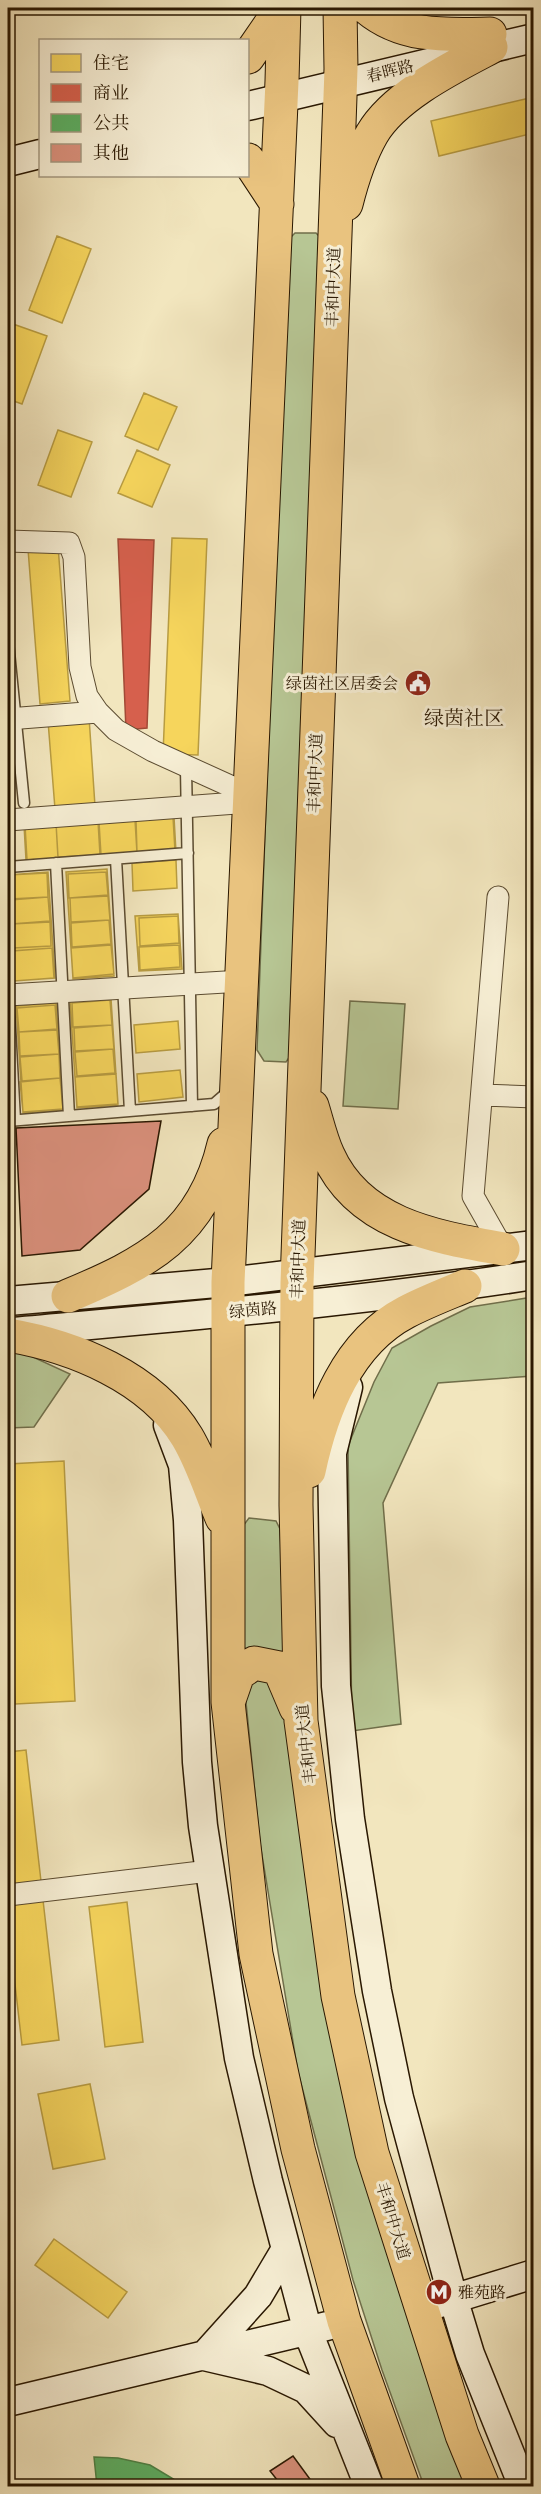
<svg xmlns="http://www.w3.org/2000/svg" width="541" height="2494" font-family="'IM FELL French Canon','Noto Serif SC',serif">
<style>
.green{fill:#b7c694;stroke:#706e4a;stroke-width:1.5}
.homes{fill:#f6d55c;stroke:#b89c41;stroke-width:1.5}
.shops{fill:#d6604d;stroke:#a24a36;stroke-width:1.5}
.public{fill:#5aae61;stroke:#4b8144;stroke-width:1.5}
.building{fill:#da907c;stroke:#291701;stroke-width:1.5}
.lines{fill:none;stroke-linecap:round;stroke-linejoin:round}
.lane-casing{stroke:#5b4b30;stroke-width:13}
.street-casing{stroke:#5b4b30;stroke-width:23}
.secondary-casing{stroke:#291701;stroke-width:31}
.primary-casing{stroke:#291701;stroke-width:35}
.lane{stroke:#f7efd5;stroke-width:10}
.street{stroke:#f7efd5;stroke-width:21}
.secondary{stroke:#f7efd5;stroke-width:28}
.primary{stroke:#e9c37f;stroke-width:33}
.labels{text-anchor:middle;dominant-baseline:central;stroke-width:6;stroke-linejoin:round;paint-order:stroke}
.street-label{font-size:16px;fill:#291701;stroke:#f7efd5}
.poi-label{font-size:16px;fill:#291701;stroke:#f7efd5;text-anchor:end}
.quarter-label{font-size:20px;fill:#291701;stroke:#f7efd5}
</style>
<rect width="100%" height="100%" fill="#f2e6be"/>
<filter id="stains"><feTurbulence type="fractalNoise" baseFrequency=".00333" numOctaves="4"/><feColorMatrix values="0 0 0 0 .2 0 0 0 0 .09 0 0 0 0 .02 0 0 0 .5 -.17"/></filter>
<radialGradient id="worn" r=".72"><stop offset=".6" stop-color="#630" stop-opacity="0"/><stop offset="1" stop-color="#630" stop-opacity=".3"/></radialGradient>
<path class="green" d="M295,233H316L325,242L293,1052L286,1062L264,1061L257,1050L287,241Z
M350,1001L405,1004L398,1109L343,1106Z
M533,1297V1376L438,1383L383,1503L401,1724L352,1731L348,1446L374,1382L392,1348L431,1326L470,1307Z
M8,1348L20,1351L70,1374L34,1427L8,1428Z
M249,1518L276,1521L280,1529L294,1781L311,1920L343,2085L469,2486H424L382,2370L353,2280L298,2072L260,1843L243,1672V1526Z"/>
<path class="homes" d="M534,97V133L439,156L431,121Z
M57,236L91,249L62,323L29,310Z
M13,324L47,336L22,404L8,399V339Z
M144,393L177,407L158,450L125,436Z
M58,430L92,442L71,497L38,485Z
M137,450L170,465L152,507L118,493Z
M172,538L207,539L198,755L163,754Z
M58,546L70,701L40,704L28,549Z
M89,717L95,806L55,809L48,721Z
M173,817L175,851L137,853L136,819Z
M174,817L176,852L26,860L24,825Z
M135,820L137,853L101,855L99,822Z
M98,821L100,855L58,857L56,823Z
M56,823L58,858L27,860L25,825Z
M176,860L177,888L133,891L132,863Z
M107,869L114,976L73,979L66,872Z
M48,872L55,978L14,981L8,875Z
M106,872L108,895L69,898L68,874Z
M47,873L48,897L10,899L8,875Z
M108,896L110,920L71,922L70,898Z
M48,897L50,921L11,924L10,900Z
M178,914L182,969L139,971L135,916Z
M178,916L179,943L140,946L139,918Z
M109,920L111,944L72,947L71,923Z
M50,922L51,946L13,948L11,924Z
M111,945L114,974L73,978L71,948Z
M179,945L180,967L140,970L139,947Z
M52,948L54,978L14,981L12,951Z
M111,999L118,1105L77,1108L70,1001Z
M110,1000L112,1025L73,1027L72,1003Z
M56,1003L63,1110L23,1113L16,1006Z
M55,1005L57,1029L19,1032L17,1008Z
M178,1021L180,1049L136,1053L134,1025Z
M112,1025L114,1049L75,1051L74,1028Z
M57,1030L59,1054L20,1056L19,1032Z
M113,1049L115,1073L77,1076L75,1052Z
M59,1054L60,1078L22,1081L20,1057Z
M180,1070L183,1097L139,1102L137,1074Z
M116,1074L118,1104L77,1107L75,1077Z
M60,1078L63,1109L23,1112L20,1082Z
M64,1461L75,1701L15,1704L8,1531V1464Z
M26,1750L42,1890L8,1894V1752Z
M43,1900L59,2040L22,2045L8,1924V1905Z
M127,1902L143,2042L105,2047L89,1907Z
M90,2084L105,2159L53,2169L38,2094Z
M54,2239L127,2292L108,2318L35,2265Z"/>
<path class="shops" d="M118,539L154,540L147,728L126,730Z"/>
<path class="public" d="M94,2457L118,2458L150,2465L185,2486H97Z"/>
<path class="building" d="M161,1121L149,1189L80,1250L22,1256L16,1128Z
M293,2456L315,2486H282L270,2471Z"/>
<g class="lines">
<defs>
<path id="lane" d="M8,642L24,803
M186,768L192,1106
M116,859L130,1111
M56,863L69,1116
M8,867L188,853
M8,991L15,1120
M8,1121L214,1104L229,1091"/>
<path id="street" d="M8,541L69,543L74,557L80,667L87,696L98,712L116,730L153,751L250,795
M8,719L98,712
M8,820L250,802
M498,897L473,1196L503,1249
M8,995L242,981
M482,1095L534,1097
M8,1895L209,1871"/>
<path id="secondary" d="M248,106L534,38
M8,162L40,154
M8,1301L228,1282L534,1245
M13,1332C187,1316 361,1302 534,1275
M348,1387L332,1453L336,1686L350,1819L377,1991L399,2098L453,2298L470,2354L523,2486
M168,1425L183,1465L188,1520L197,1762L203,1826L239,2058L268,2181L308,2332L369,2486
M286,2249L258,2296L204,2356L268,2371L306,2389L337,2423
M436,2304L534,2274
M8,2402L327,2326"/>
<path id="primary" d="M284,8L282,81L228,1282V1702L256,1954L298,2149L344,2321L403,2486
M340,8L341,69L297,1283L296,1505L301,1721L338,1996L372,2153L462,2435L483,2486
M367,8C403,38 446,35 490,34
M248,57L272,22L276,8
M248,160L277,204
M346,204C352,180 360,155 372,134C394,96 453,67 491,47
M312,1106C317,1122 321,1140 328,1155C359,1225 436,1237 503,1249
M68,1296C147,1263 203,1234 224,1144
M8,1335C73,1346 151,1377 187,1437C202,1462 211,1492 222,1518
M309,1471C322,1410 347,1343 406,1312C425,1302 446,1294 465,1286
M229,1700L238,1674L254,1663L279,1668L296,1708"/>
</defs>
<use href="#lane" class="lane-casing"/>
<use href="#street" class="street-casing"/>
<use href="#secondary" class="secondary-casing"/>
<use href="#primary" class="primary-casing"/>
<use href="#lane" class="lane"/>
<use href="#street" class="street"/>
<use href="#secondary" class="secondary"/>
<use href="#primary" class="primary"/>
</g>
<defs>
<symbol id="civic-disc" viewBox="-11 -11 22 22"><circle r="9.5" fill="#8f2418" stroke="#f7efd5"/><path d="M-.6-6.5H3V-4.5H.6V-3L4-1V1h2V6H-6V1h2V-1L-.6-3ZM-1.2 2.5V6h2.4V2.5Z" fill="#fff"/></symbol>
<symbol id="metro-disc" viewBox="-11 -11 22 22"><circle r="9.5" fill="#8f2418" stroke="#f7efd5"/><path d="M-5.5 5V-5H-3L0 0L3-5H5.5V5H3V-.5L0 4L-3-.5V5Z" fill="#fff"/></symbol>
</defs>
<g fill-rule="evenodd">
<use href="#civic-disc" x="403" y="668" width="30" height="30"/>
<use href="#metro-disc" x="424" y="2277" width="30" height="30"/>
</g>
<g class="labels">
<g class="street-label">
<text transform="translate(390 71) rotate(-14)">春晖路</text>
<text transform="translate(333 287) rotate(-88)">丰和中大道</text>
<text transform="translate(315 773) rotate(-88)">丰和中大道</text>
<text transform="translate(298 1259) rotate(-88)">丰和中大道</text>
<text transform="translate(253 1310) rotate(-6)">绿茵路</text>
<text transform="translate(306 1744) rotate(-96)">丰和中大道</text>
<text transform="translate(393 2221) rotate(73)">丰和中大道</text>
</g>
<g class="poi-label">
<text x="398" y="683">绿茵社区居委会</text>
<text x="458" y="2292" text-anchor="start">雅苑路</text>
</g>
<g class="quarter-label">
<text x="464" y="718">绿茵社区</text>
</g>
</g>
<rect width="541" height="2494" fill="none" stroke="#f2e6be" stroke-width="30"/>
<rect x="9" y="9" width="523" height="2476" fill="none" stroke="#291701" stroke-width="3"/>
<rect x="15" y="15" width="511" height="2464" fill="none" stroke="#291701" stroke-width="1.5"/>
<rect x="39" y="39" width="210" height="138" fill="#f7efd5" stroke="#a59980" stroke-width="1.5"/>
<rect x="51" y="54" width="30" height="18" fill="#f6d55c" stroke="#a59980" stroke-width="1.5"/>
<text x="93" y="69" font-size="18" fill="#291701">住宅</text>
<rect x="51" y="84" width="30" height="18" fill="#d6604d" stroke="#a59980" stroke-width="1.5"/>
<text x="93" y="99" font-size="18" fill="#291701">商业</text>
<rect x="51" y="114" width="30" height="18" fill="#5aae61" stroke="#a59980" stroke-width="1.5"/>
<text x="93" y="129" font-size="18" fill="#291701">公共</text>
<rect x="51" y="144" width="30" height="18" fill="#da907c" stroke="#a59980" stroke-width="1.5"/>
<text x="93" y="159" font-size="18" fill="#291701">其他</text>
<rect width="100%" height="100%" filter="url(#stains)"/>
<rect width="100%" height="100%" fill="url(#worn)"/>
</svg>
